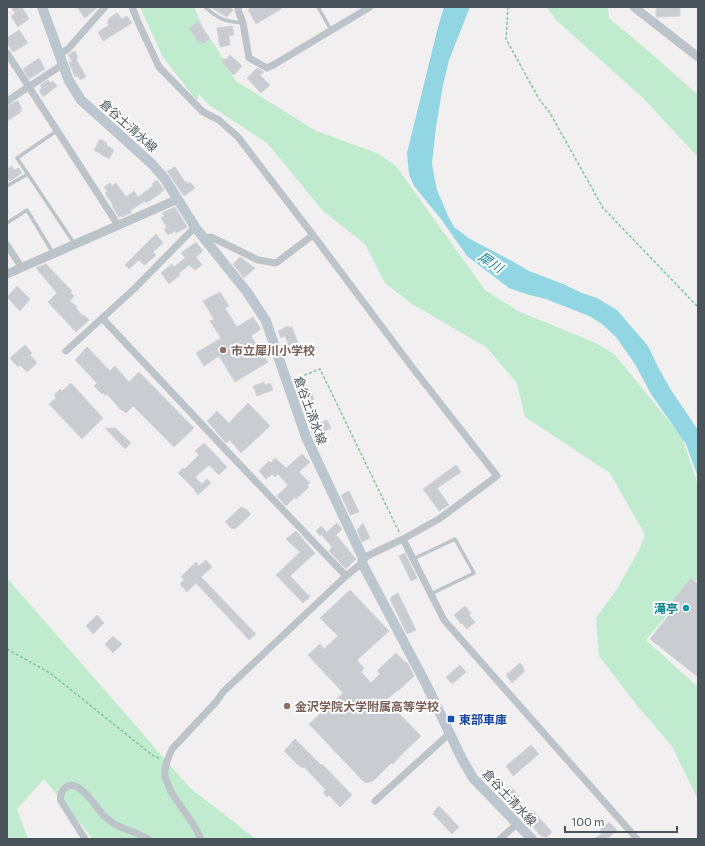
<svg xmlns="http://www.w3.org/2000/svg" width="705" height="846" font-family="Commissioner,'Noto Sans JP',sans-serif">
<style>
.green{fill:#c1ebcf}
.water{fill:#92d6e4}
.building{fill:#c9ccd1;stroke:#d3d5da}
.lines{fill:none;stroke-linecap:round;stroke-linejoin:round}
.path{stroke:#7cc69e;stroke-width:1.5;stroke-dasharray:3 2;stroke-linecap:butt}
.service{stroke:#bcc4ca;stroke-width:3.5}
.minor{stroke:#bcc4ca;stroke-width:7}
.tertiary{stroke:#bcc4ca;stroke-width:9}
.secondary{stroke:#bcc6cf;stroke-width:10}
.education-dot{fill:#8d6e63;stroke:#fff;stroke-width:1.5}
.culture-dot{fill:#0f9aa8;stroke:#fff;stroke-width:1.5}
.transit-dot{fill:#1a4fb4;stroke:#fff;stroke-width:1.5}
.labels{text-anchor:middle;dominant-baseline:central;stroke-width:4;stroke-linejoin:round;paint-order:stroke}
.street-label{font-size:12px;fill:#49535a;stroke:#fff}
.education-label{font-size:12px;font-weight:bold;fill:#785e54;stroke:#fff;text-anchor:start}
.culture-label{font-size:12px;font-weight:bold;fill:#0d838f;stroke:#fff;text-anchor:end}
.transit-label{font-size:12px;font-weight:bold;fill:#164399;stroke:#fff;text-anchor:start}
.water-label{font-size:13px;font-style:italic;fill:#198196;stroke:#fff}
</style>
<rect width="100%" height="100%" fill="#f1efef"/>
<path class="green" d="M140,7H194L205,32L216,47L236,81L316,131L377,153L396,166L485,290L518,311L598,344L615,355L682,437L698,485V578L646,640L698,687V800L672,746L639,708L599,656L596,618L617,589L639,550L645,535L610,473L525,417L517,383L486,347L412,304L385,283L365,244L323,211L267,143L209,105L199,94L197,101L163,57Z
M547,7H608L609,18L653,55L698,95V157L643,98L556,20Z
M7,578L190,788L256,839H93L44,779L17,809L28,839H7Z"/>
<path class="water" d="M444,7H470L449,60L443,85L436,127L432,163L434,176L437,190L449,218L454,227L470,239L512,261L529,271L563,284L582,293L597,298L617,310L648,346L658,367L671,390L698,430V477L686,444L651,394L635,364L616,337L602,324L589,316L546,299L526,294L509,288L467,256L441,219L414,186L409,174L407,153L438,27Z"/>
<path class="building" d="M11,7H22L29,19L18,27L11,16L15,13Z
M77,7H98L85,18Z
M210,7H230L233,10L227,17Z
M252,7H284L256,24L248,10Z
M680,7V16L656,17V8Z
M117,13L122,19L127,16L132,23L103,41L98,32L109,25L107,22L109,20L108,19Z
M198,21L210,39L203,44L201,41L199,43L189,28Z
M232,26L234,35L229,36L230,45L220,47L217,28Z
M19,30L28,43L13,52L7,43V38Z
M75,51L78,58L76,59L86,77L80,80L78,76L75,77L69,62L72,61L68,55Z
M230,55L242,66L234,75L223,64L222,59H227Z
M39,58L45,69L29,79L23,69Z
M257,68L264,72L260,75L270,85L261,93L247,78Z
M48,80L51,83L53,81L57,86L43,97L39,90L42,88L40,85Z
M16,101H18L22,109L20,110L21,112L7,121V106Z
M100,139L107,143L106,145L114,150L109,159L94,150Z
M12,166L14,170L19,168L22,173L10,181L7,177V169Z
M175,167L185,182L186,181L188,184L190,182L195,188L184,196L167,171Z
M157,180L164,190L160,192L161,193L146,203L145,201L131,210V213L122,217L121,216L119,217L112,206H113L111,202L105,193L107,191L104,187L110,183L112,186L116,183L126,197L134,191L138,197L153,186L152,184Z
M175,207L187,227L176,233L175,231L168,235L164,229L167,228L161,218L164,216L162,213Z
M156,234L163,243L153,252L156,255L146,264L144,265L139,260L129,269L125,265Z
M196,242L203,251L196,257L202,265L195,270L189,265L179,273L180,275L169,284L161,273L172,264L174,267L185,258L181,253Z
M240,257L255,268L244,278L233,264Z
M46,264L72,291L70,292L74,296L70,301L77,307L76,308L83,317L84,315L89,320L76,332L48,302L57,293L36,268Z
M17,286L30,299L20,311L7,297Z
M220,292L229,306L225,308L237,327L253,317L261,329L251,336L268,362L235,382L219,356L204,366L196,353L221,338L210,321L214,319L203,301Z
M288,326L289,328L292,327L298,343L289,346L285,336L281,338L278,331Z
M25,345L32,353L30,355L37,363L27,372L20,365L18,367L10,358Z
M87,347L110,371L115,366L129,382L139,372L194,428L174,447L133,406L126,413L122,410H121L107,394L106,396L103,393L102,394L94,386L97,383L75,360Z
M305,380L310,395L312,394L314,400L305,403L304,400L300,401L295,384Z
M264,382L265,385L270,383L273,390L257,396L253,386Z
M71,383L103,418L82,439L49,404L56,398L54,395L60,389L62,391Z
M248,403L270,426L241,453L230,440L226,443L207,421L217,411L229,423Z
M319,420L320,423L327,420L331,428L313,436L311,430L314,429L312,423Z
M105,428H115L131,443L125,449Z
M204,443L227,467L219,475L209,465L195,477L202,484L207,479L211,483L198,495L194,490H195L178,473L183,468L185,469L199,455L195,451Z
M302,454L310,462L299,472L310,483L307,485L309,487L296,499L295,497L286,506L277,496L288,485L278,474L275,477L272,474L266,479L259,471L269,461L271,463L275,458L286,468Z
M456,465L461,472L437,488L449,505L439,511L423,489Z
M349,491L359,512L350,515L341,495Z
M241,507L244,509L245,508L251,514L235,529L233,528L232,529L225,522Z
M337,523L342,529L336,535L356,559L346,569L329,551L332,547L321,534L320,536L316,531L321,526L327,532Z
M363,523L370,538L362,542L357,530Z
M296,531L315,553L290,576L310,597L303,603L276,575L300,552L286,539Z
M405,553L417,578L411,581L399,556Z
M206,560L212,567L201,577L256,634L249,640L196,583L187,592L180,584L184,580L181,577L196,562L199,566Z
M691,578L698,584V677L650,639L678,604L673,600Z
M350,590L389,631L357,660L364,668L361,672L371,683L380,674L377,671L396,653L406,663L407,662L414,676L399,690H398L386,700L421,736L403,753L393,764L391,763L373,781L365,783L309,724L343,693L308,655L320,644L324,649L338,636L320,618Z
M398,593L416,630L407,634L390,599L392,598L391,597Z
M465,606L471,613L469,615L475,622L467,629L462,623L461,624L454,615Z
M97,615L104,623L93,634L86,626Z
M113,636L122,644L113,653L105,644Z
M520,663L524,668L523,669L525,671L512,683L506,675Z
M460,665L466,672L452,684L446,677Z
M295,739L321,765L322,764L352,795L340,807L329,795L327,797L323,792L326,790L304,767L303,768L298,765L284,751Z
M531,745L539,754L513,776L506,766Z
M510,786L519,796L511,803L503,792Z
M439,806L459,827L452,834L433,814L435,812L434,811Z
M532,810L552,832L546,838L544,836L542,837L527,821L529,819L526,816Z
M609,822L617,830L607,839H594L602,833L600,830Z"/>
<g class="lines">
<path class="path" d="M508,7L506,39L539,99L550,113L603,208L698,307
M295,379L320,369L400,534
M7,649L50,673L152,755L161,759"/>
<path class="service" d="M205,7C220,20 224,21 243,23
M318,7L331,30
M58,130L17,158L74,243
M7,186L28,174
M7,223L27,210L53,253
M413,559L455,539L474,573L431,594"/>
<path class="minor" d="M132,7L138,22L159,67L203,112L219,120L238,137L313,235
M239,7L238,10L243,23L249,58L267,68L275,64L370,7
M7,53L118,225
M59,55L68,49L105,7
M7,101L62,65
M204,238L211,237L258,260L276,263L313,235L412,367L497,476L439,519L403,539L363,558
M7,245L22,268
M102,318L224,448L346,576
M66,351L134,289L195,227
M403,539L444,620L637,839
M375,801L450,733
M85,839L61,801C60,797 60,794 63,790C77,773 96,808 104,816C107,819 111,821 114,824C125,830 137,832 148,839
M201,839L195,827L171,792L165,777V770L167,761L172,749L216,702L223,692L346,576L362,563
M500,839L517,824"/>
<path class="tertiary" d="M634,7L698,57
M7,274L178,199"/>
<path class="secondary" d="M42,7L69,81L81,100L152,164L165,179L195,227L247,292L266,321L306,437L363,558L362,563L426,684L462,759L473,778L532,839"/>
</g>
<g class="education-dot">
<circle cx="223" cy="350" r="4"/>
<circle cx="287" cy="706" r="4"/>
</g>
<circle class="culture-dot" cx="686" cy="608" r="4"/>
<rect class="transit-dot" x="447" y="715" width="8" height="8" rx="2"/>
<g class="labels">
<g class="street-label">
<text transform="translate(129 125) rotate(42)">倉谷土清水線</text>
<text transform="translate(311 410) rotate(70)">倉谷土清水線</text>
<text transform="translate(510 797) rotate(47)">倉谷土清水線</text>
</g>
<g class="education-label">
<text x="231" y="350">市立犀川小学校</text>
<text x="295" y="706">金沢学院大学附属高等学校</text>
</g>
<g class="culture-label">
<text x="678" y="608">滝亭</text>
</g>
<g class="transit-label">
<text x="459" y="719">東部車庫</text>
</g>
<g class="water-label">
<text transform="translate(491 262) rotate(33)">犀川</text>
</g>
</g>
<rect width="705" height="846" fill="none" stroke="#49535a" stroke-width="16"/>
<path d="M565 826v6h112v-6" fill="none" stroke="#49535a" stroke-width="2"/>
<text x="571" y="826" font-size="12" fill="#49535a" stroke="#ffffff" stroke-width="3" paint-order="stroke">100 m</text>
</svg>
